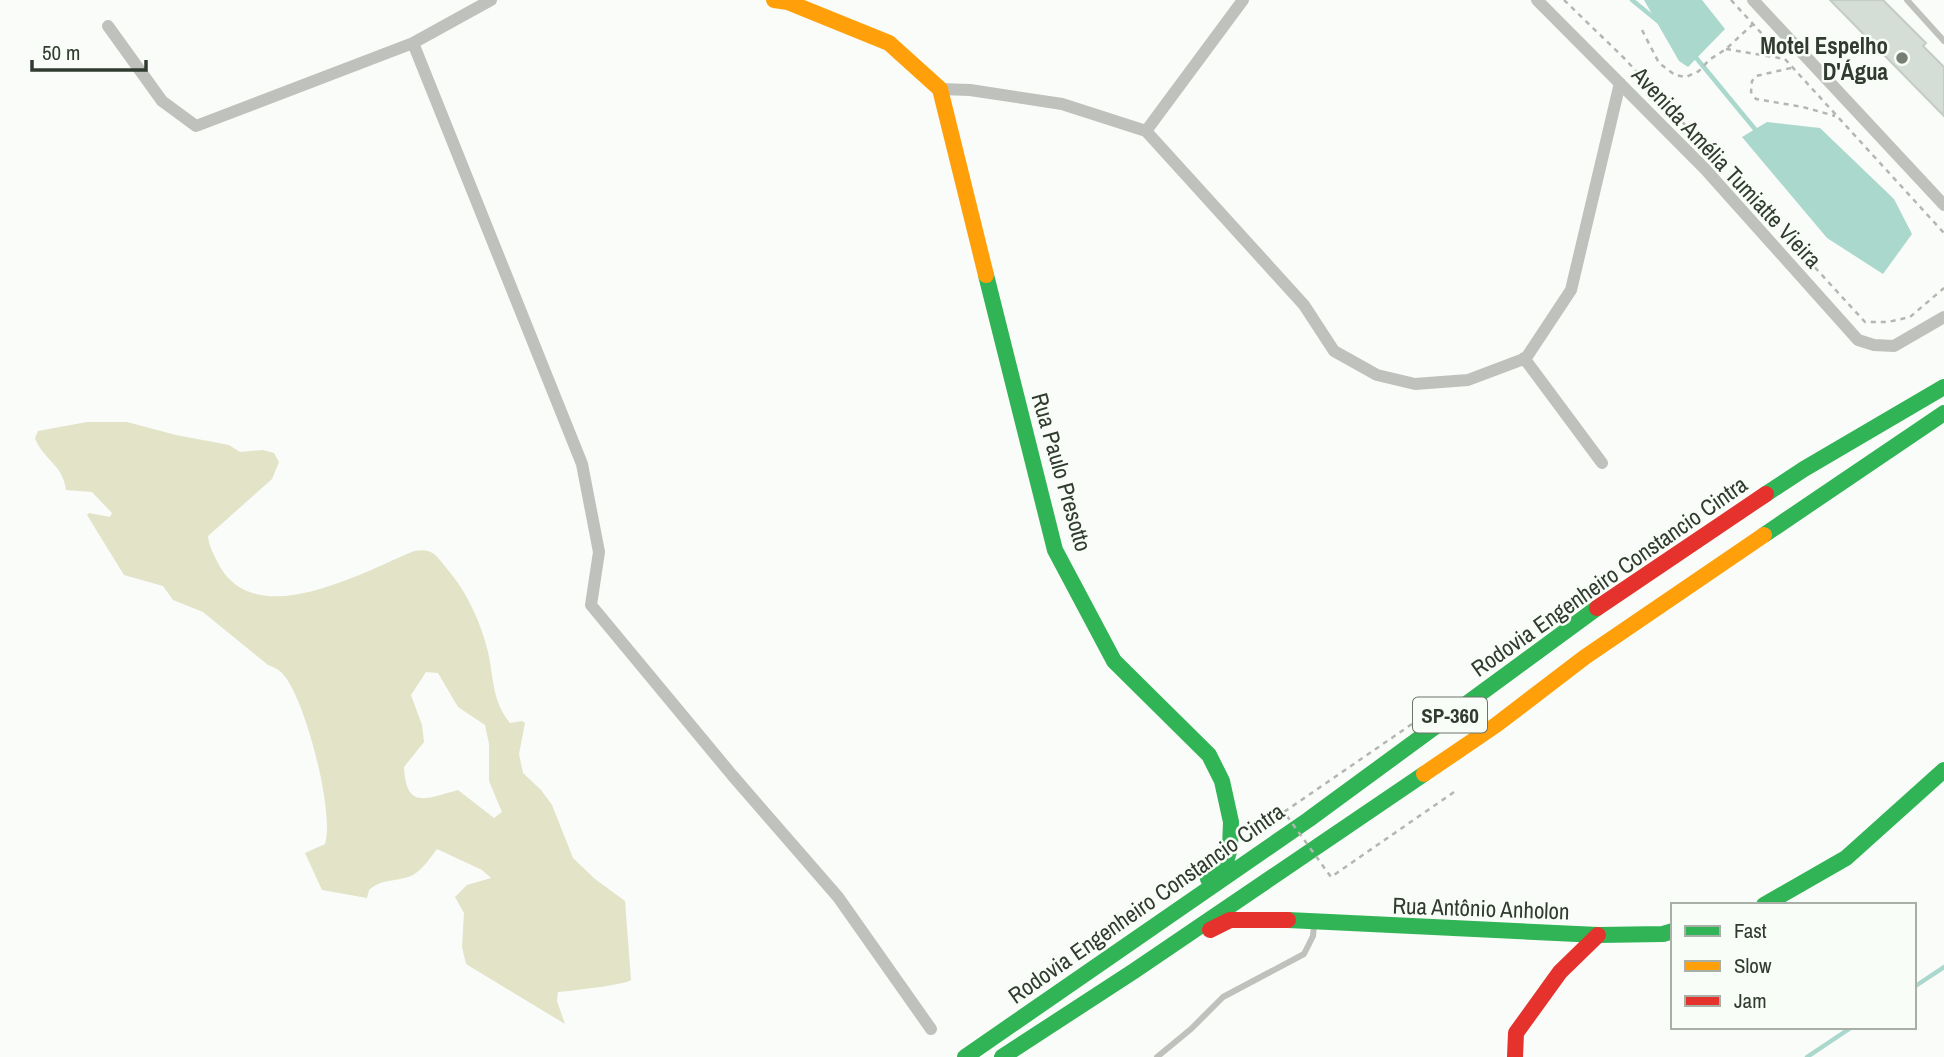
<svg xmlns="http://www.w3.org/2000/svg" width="1944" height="1057" font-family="'Archivo Narrow',sans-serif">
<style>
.green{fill:#e3e3c8;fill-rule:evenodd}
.water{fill:#abd8cd}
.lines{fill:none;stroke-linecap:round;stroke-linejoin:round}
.stream{stroke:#abd8cd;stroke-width:4.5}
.building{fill:#d4ddd6;stroke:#c4ccc6;stroke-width:2}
.path{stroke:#b3b6b1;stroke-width:2.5;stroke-dasharray:5 5;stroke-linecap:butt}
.lane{stroke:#bfc2bc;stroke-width:6}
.street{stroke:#bfc2bc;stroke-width:12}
.fast{stroke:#30b455;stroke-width:16}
.slow{stroke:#ff9f0a;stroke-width:16}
.jam{stroke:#e5322d;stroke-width:16}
.path-bridge{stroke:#b3b6b1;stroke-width:2.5;stroke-dasharray:5 5;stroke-linecap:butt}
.poi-dot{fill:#777f75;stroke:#f8fdf7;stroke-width:2.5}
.labels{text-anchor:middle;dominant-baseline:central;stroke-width:5;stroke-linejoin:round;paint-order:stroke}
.shield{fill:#f8fdf7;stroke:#6d756b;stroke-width:2}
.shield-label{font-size:21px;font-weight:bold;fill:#313b2f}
.poi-label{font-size:23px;font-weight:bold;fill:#313b2f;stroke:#f8fdf7;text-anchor:end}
.street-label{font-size:23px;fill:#313b2f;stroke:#f8fdf7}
</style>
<rect width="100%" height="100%" fill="#f9fcf8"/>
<path class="green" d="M87,422H127L176,435L229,445L240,452L263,450L274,453L279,462L272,479L208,536C209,547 214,555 219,565C256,633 363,572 414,551C434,548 436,556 448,570C467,592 481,623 488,652C494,679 492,701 510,723L522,721L525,723L519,754L523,773L541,790L552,805L573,858L595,879L625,901L631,980C625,985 569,991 558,992L557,1001L565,1024L466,964L462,947L464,913L455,897L467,885L491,878L482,870L437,849C430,858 423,869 413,875C398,882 382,878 369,890L367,898L322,890L305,853L325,844C335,814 305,696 282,673C278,669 273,667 268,665L203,612L173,600L163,586L124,575L87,515L89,513L110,517L112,513L92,492L66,490C63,464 43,460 35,438L38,431ZM426,672L438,673L458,707L485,725L489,744V781L502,812L494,818L458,790C427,798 406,811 404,767L424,742L422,725L411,695Z"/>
<path class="water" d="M1644,0H1702L1725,29L1688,67L1679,61Z
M1767,122L1820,128L1894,199L1912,234L1883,274L1827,238L1742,137Z"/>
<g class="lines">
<path class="stream" d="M1632,0L1659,22
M1693,54L1759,134
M1914,987L1944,967
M1807,1057L1852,1027"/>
</g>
<path class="building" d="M1830,0H1883L1926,43L1923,46L1944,67V116Z"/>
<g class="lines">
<path class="path" d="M1564,0L1625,59L1707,149
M1731,0L1944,233
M1642,30L1659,63L1675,75L1686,77L1699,71L1709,60L1726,49L1753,24
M1726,49L1785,59
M1791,68L1756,76L1752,81L1751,92L1756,99L1803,107L1835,116
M1754,201L1865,322H1888L1910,317L1944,288"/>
<path class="lane" d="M1907,0L1944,41
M1157,1057L1191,1029L1223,997L1304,954L1313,936L1314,925"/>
<path class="street" d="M1537,0L1705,169L1858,340L1874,345L1894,346L1944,317
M1753,0L1944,205
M108,26L162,101L196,126L413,43L491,0
M413,43L582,464L599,552L591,605L732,775L838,897L931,1029
M940,89L970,90L1062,104L1146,131L1304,305L1334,351L1377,375L1415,384L1468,380L1526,358L1571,290L1620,83
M1146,131L1243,0
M1524,358L1602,463"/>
<path class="fast" d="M986,275L1055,550L1114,661L1209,755L1222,781L1231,822
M1766,494L1804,469L1944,387
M1764,535L1944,413
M1208,879L1224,869L1230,848L1231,822
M1764,905L1846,858L1944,770
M1288,920L1598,935L1663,934L1673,931
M965,1057L1308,820L1597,608
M1002,1057L1134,971L1424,774"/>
<path class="slow" d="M774,0L788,2L889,43L940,89L986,275
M1424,774L1496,725L1585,657L1764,535"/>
<path class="jam" d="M1597,608L1766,494
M1210,930L1230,920H1288
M1515,1057L1516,1033L1560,972L1598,935"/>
<path class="path-bridge" d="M1412,724L1284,812L1331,877L1457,790"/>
</g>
<circle class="poi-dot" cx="1902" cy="58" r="7"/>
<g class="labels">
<rect class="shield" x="1413" y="697.5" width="74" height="35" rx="5"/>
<g class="shield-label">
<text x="1450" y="715">SP-360</text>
</g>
<g class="poi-label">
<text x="1888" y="45">Motel Espelho<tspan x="1888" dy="26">D'Água</tspan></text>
</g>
<g class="street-label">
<text transform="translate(1727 167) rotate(47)">Avenida Amélia Tumiatte Vieira</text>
<text transform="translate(1062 472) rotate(74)">Rua Paulo Presotto</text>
<text transform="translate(1609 576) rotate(-35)">Rodovia Engenheiro Constancio Cintra</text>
<text transform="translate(1146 903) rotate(-35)">Rodovia Engenheiro Constancio Cintra</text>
<text transform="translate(1481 908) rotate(2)">Rua Antônio Anholon</text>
</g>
</g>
<rect x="1671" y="903" width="245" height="126" fill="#f8fdf7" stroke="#a8afa7" stroke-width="2"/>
<rect x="1685" y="926" width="35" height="10" fill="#30b455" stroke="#a8afa7" stroke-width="2"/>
<text x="1734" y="938" font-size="21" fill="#313b2f">Fast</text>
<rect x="1685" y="961" width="35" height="10" fill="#ff9f0a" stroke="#a8afa7" stroke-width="2"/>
<text x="1734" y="973" font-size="21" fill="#313b2f">Slow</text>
<rect x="1685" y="996" width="35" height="10" fill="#e5322d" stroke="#a8afa7" stroke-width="2"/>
<text x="1734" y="1008" font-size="21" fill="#313b2f">Jam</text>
<path d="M32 60v10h114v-10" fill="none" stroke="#313b2f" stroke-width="3.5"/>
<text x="42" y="60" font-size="21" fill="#313b2f" stroke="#f8fdf7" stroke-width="5" paint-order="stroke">50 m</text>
</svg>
